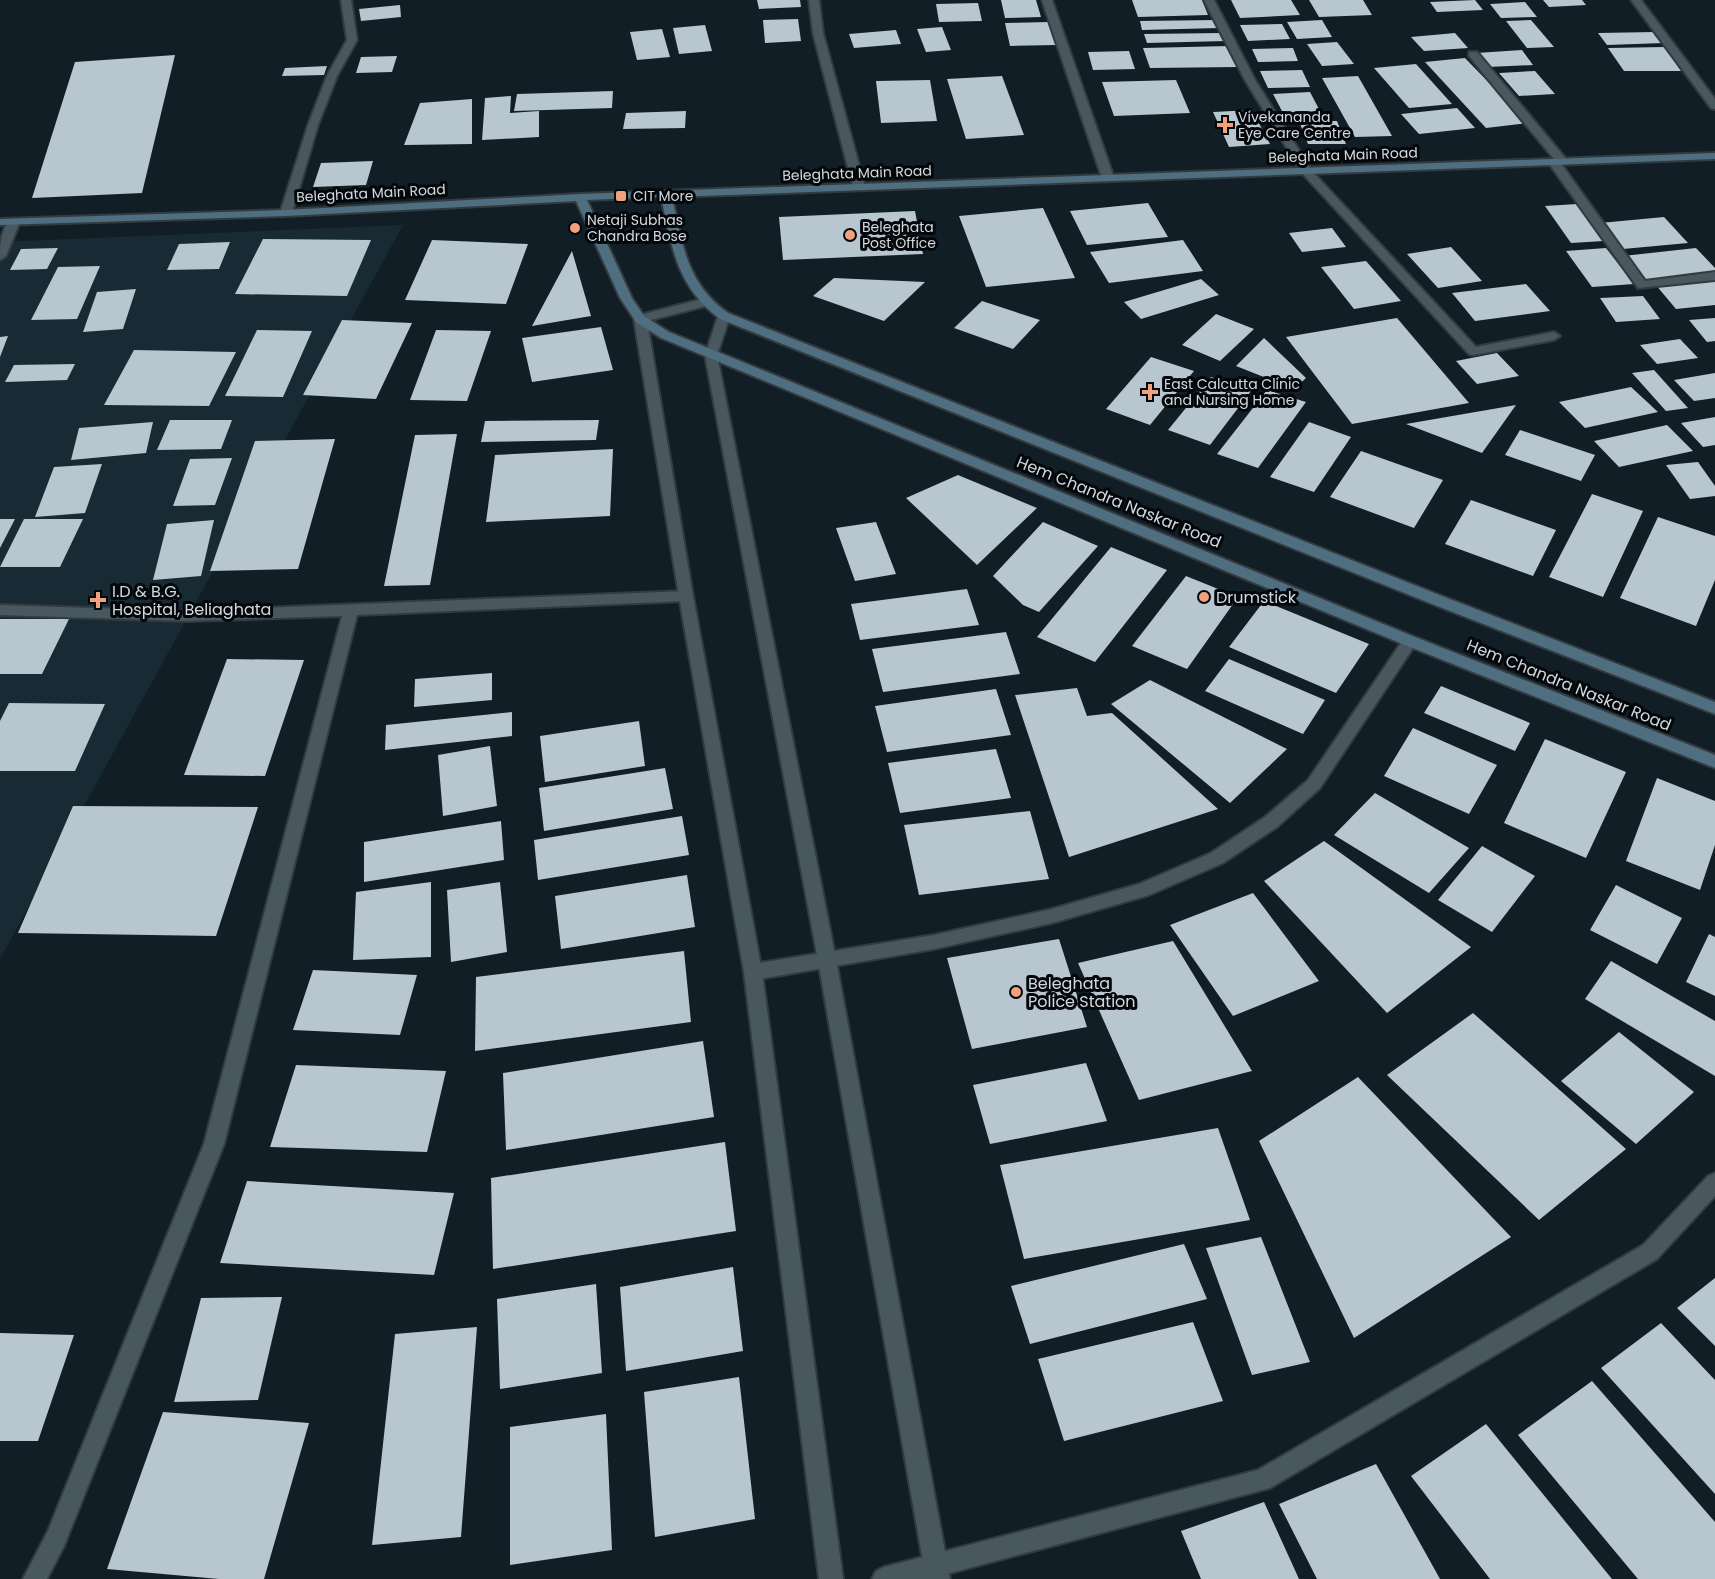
<svg xmlns="http://www.w3.org/2000/svg" width="1715" height="1579" font-family="Poppins,sans-serif">
<style>
.built{fill:#182b34}
.building{fill:#b7c6cf}
.lines{fill:none;stroke-linecap:round;stroke-linejoin:round}
.service-casing{stroke:#333a40;stroke-width:4}
.minor-casing{stroke:#333a40;stroke-width:4}
.tertiary-casing{stroke:#333a40;stroke-width:4}
.secondary-casing{stroke:#333a40;stroke-width:4}
.service{fill:#49575f;fill-rule:evenodd}
.minor{fill:#49575f;fill-rule:evenodd}
.tertiary{fill:#49575f;fill-rule:evenodd}
.secondary{fill:#4f6e7f;fill-rule:evenodd}
.poi-dot{fill:#f1a17d;stroke:#04070a;stroke-width:2}
.labels{text-anchor:middle;dominant-baseline:central;stroke-width:6;stroke-linejoin:round;paint-order:stroke}
.far-poi-label{font-size:14px;fill:#d1d9de;stroke:#04070a;text-anchor:start}
.far-street-label{font-size:14px;fill:#d1d9de;stroke:#04070a}
.street-label{font-size:16px;fill:#d1d9de;stroke:#04070a}
.poi-label{font-size:16px;fill:#d1d9de;stroke:#04070a;text-anchor:start}
</style>
<rect width="100%" height="100%" fill="#121e25"/>
<path class="built" d="M403,225L0,959V242Z"/>
<path class="building" d="M757,0H800L801,7L759,9Z
M1001,0H1036L1041,17L1005,18Z
M1132,0H1202L1208,15L1138,17Z
M1231,0H1291L1300,15L1240,18Z
M1309,0H1363L1372,15L1319,17Z
M1475,0L1483,10L1437,12L1430,2Z
M1543,0H1582L1586,5L1549,7Z
M1525,2L1537,17L1501,18L1490,4Z
M978,3L982,21L939,22L936,4Z
M400,5L401,17L361,21L359,9Z
M798,19L801,41L765,43L763,20Z
M1216,20L1219,28L1142,30L1140,21Z
M1322,20L1332,37L1297,39L1287,22Z
M1531,20L1554,47L1527,48L1506,21Z
M1050,22L1056,45L1010,46L1005,23Z
M1282,24L1290,39L1248,41L1240,25Z
M705,25L712,51L679,54L673,28Z
M942,27L951,50L926,52L917,29Z
M662,29L670,57L637,60L630,32Z
M896,30L901,44L854,48L849,34Z
M1655,32L1664,43L1607,45L1598,33Z
M1222,33L1226,41L1147,43L1144,34Z
M1455,33L1468,48L1424,51L1411,37Z
M1337,42L1354,64L1322,66L1307,44Z
M1230,46L1239,67L1150,68L1143,48Z
M1665,47L1681,71H1624L1608,48Z
M1293,48L1298,61L1258,62L1252,49Z
M1522,50L1533,65L1488,67L1476,53Z
M1129,51L1135,69L1093,70L1088,52Z
M175,55L142,193L32,198L75,62Z
M397,56L392,72L356,73L361,57Z
M1465,58L1528,123L1486,128L1425,62Z
M1416,64L1452,104L1409,108L1374,68Z
M327,66L324,75L282,76L285,68Z
M1302,70L1310,87L1268,88L1260,71Z
M1535,71L1555,94L1519,96L1499,73Z
M1002,76L1024,135L966,139L947,79Z
M1358,76L1392,136L1355,137L1322,78Z
M930,80L937,121L881,123L876,81Z
M1176,80L1190,113L1114,116L1102,82Z
M613,91L612,108L514,111L517,94Z
M1310,92L1320,111L1283,113L1273,94Z
M511,96L510,113L539,111V137L482,140L485,98Z
M472,99V144L404,145L420,103Z
M1457,108L1475,128L1419,134L1401,114Z
M1252,110L1270,144L1229,147L1213,112Z
M686,111L685,128L623,129L626,113Z
M1299,121H1337L1346,144H1308Z
M373,161L366,185L313,187L321,163Z
M1148,203L1168,237L1087,245L1070,211Z
M1577,204L1604,241L1571,243L1545,206Z
M1043,208L1075,278L986,287L959,216Z
M915,211L923,254L783,260L779,217Z
M1664,217L1688,243L1623,249L1600,223Z
M1332,228L1346,247L1302,252L1289,233Z
M263,239L371,240L347,296L235,294Z
M432,240L528,244L506,304L405,300Z
M1183,240L1203,271L1109,283L1090,252Z
M230,242L219,269L167,270L179,244Z
M1451,247L1482,281L1438,288L1407,254Z
M58,248L47,269L10,270L21,249Z
M1606,248L1634,284L1592,287L1566,251Z
M1696,248L1715,268V273L1646,281L1623,256Z
M572,251L591,316L532,326Z
M1366,261L1401,301L1354,309L1321,267Z
M100,266L77,319L31,320L58,267Z
M834,278L925,282L884,321L813,296Z
M1715,278V305L1676,309L1655,284Z
M1201,279L1219,295L1141,319L1124,302Z
M1526,284L1550,311L1475,321L1452,293Z
M136,289L123,329L83,332L97,292Z
M1643,296L1660,319L1616,322L1600,298Z
M982,301L1040,320L1013,349L954,328Z
M1216,314L1254,329L1220,361L1182,345Z
M1397,318L1469,403L1352,424L1286,337Z
M1715,318V341L1707,342L1689,320Z
M342,320L412,323L376,399L303,395Z
M601,327L613,370L532,382L522,338Z
M257,330L312,331L283,397L225,396Z
M436,330L491,331L467,401L410,400Z
M8,336L0,357V337Z
M1264,338L1306,378L1294,389L1236,366Z
M1680,339L1698,358L1657,364L1640,345Z
M134,350L236,352L209,406L104,405Z
M1497,353L1519,376L1477,384L1456,361Z
M1151,357L1194,371L1150,425L1106,409Z
M75,364L67,380L5,382L14,365Z
M1654,370L1688,408L1666,411L1632,373Z
M1715,373V398L1694,401L1674,380Z
M1211,377L1251,391L1210,445L1168,430Z
M1631,387L1658,412L1585,428L1559,402Z
M1267,390L1306,402L1258,468L1217,454Z
M1516,405L1482,453L1406,424Z
M1715,417V445L1703,447L1681,423Z
M170,420H232L221,449L157,450Z
M599,420L596,440L481,442L485,421Z
M153,422L146,453L71,460L79,428Z
M1309,422L1351,437L1314,492L1270,477Z
M1667,425L1693,451L1619,467L1594,441Z
M1520,430L1595,455L1581,481L1505,455Z
M457,434L430,585L384,586L415,435Z
M335,439L298,569L210,571L255,441Z
M613,449L610,516L486,522L495,455Z
M1361,451L1443,480L1414,528L1330,497Z
M232,458L215,505L173,506L190,459Z
M1698,462L1715,486V496L1690,499L1666,465Z
M102,464L85,513L35,517L54,467Z
M958,475L1037,508L977,565L906,498Z
M1592,494L1643,511L1603,597L1549,577Z
M1471,500L1556,530L1533,576L1445,544Z
M1658,517L1715,536V580L1696,626L1620,598Z
M0,519H15L0,548Z
M24,519H83L60,567H0Z
M214,520L201,576L153,580L167,524Z
M876,522L896,574L855,581L836,528Z
M1043,522L1098,546L1039,612L1023,605L993,576Z
M1111,547L1167,570L1095,662L1037,637Z
M1186,576L1238,597L1187,669L1132,646Z
M967,589L979,625L860,640L851,604Z
M1264,601L1369,644L1336,693L1229,647Z
M0,619H69L42,674H0Z
M1006,632L1020,674L883,692L872,649Z
M227,659L304,660L265,776L184,775Z
M1229,659L1325,700L1303,734L1205,691Z
M492,673V700L414,707L415,679Z
M1150,680L1287,749L1230,803L1111,704Z
M1441,686L1530,723L1515,751L1424,713Z
M1077,688L1087,716L1112,713L1218,809L1069,857L1015,695Z
M996,689L1011,735L887,752L875,706Z
M9,703L105,704L75,771H0V721Z
M512,712V736L385,750L386,725Z
M639,721L645,766L545,782L540,736Z
M1413,728L1497,765L1469,814L1384,776Z
M1545,739L1626,772L1586,858L1504,823Z
M490,746L497,806L443,816L438,755Z
M996,749L1011,798L900,813L888,763Z
M665,768L673,809L544,831L539,788Z
M1657,778L1715,801V845L1700,890L1626,861Z
M1375,793L1469,848L1429,893L1334,835Z
M73,806L258,807L216,936L18,933Z
M1030,811L1049,879L919,895L904,825Z
M682,816L689,855L538,880L534,840Z
M501,821L504,860L364,882V842Z
M1324,841L1471,947L1387,1013L1264,881Z
M1482,846L1535,876L1492,932L1438,900Z
M687,875L695,927L561,949L555,896Z
M431,882V957L353,960L356,892Z
M500,882L507,952L451,962L447,890Z
M1616,885L1682,918L1657,964L1590,930Z
M1253,893L1319,981L1233,1016L1170,925Z
M1709,934L1715,937V996L1686,982Z
M1059,939L1087,1027L972,1049L947,958Z
M1173,941L1252,1071L1139,1100L1078,963Z
M684,951L691,1022L475,1051L476,977Z
M1611,961L1715,1021V1076L1585,999Z
M313,970L417,975L400,1035L293,1030Z
M1473,1013L1626,1149L1539,1220L1387,1075Z
M1619,1032L1694,1092L1636,1144L1561,1081Z
M703,1041L714,1117L506,1150L503,1073Z
M1086,1063L1107,1121L990,1144L973,1085Z
M296,1065L446,1071L427,1152L270,1147Z
M1358,1077L1511,1237L1354,1338L1259,1141Z
M1218,1128L1250,1220L1024,1259L1000,1165Z
M725,1142L736,1231L493,1269L491,1178Z
M247,1181L454,1193L434,1275L220,1263Z
M1261,1237L1310,1362L1252,1375L1206,1248Z
M1184,1244L1207,1299L1030,1344L1011,1286Z
M733,1267L743,1351L626,1371L620,1287Z
M1715,1278V1346L1677,1308Z
M596,1284L602,1373L500,1389L497,1299Z
M282,1297L258,1400L174,1402L201,1298Z
M1193,1322L1223,1401L1064,1441L1038,1359Z
M1661,1323L1715,1380V1494L1601,1368Z
M477,1327L461,1537L372,1545L395,1334Z
M0,1333L74,1335L38,1441H0Z
M739,1377L755,1519L655,1537L644,1392Z
M1592,1381L1715,1522V1579H1638L1518,1435Z
M163,1412L309,1423L264,1579H219L107,1569Z
M606,1414L612,1550L510,1565V1427Z
M1486,1424L1612,1579H1490L1411,1476Z
M1376,1464L1440,1579H1317L1279,1504Z
M1264,1502L1299,1579H1201L1181,1531Z"/>
<g class="lines">
<defs>
<path id="service" d="M1306,168L1310,169L1476,347L1554,332L1560,336L1554,340L1473,355L1469,354L1302,173L1300,171Z"/>
<path id="minor" d="M341,0H351L357,40L337,76L318,125L292,213L286,216L282,215L280,213L308,125L327,76L347,40Z
M809,0H819L823,33L865,187L863,189H855L853,187L813,33Z
M1042,0H1052L1114,178L1112,180H1104L1102,178Z
M1204,0H1214L1255,80L1312,171L1310,173H1302L1245,80Z
M1631,0H1641L1715,99V109L1711,108Z
M1469,52H1477L1567,160V164L1562,165L1645,281L1715,272V280L1638,288L1548,162L1554,159L1469,56Z
M14,219L20,222L6,256L0,260C0,247 0,224 14,219Z
M686,591L693,596L686,601L357,615L224,1144L64,1546L47,1579H23L48,1531L204,1144L342,616L187,621L0,615V605L187,611Z
M1410,636L1415,637L1418,641L1415,645L1320,788L1277,827L1223,863L1149,895L1052,923L934,949L753,980L747,977L744,972L747,967L753,964L934,935L1052,909L1139,884L1211,853L1265,817L1308,780L1405,637Z
M1715,1173V1196L1657,1259L1270,1488L928,1579H872L876,1571L884,1567L1258,1470L1643,1245L1708,1176Z"/>
<path id="tertiary" d="M706,298L710,299V305L647,321L693,596L762,972L843,1579H819L744,972L679,596L634,319L636,316Z
M724,312L730,316L717,355L836,960L950,1579H926L818,960L705,355L718,316Z"/>
<path id="secondary" d="M1715,153V159L672,197C683,245 686,283 728,313L1442,596L1715,702V714L1432,604L720,319C676,286 672,247 661,197L587,200L632,298L644,316L669,332L1415,637L1715,755V768L1405,645L661,338L636,322L620,298L576,201L286,216L0,225V219L286,210L580,194Z"/>
</defs>
<use href="#service" class="service-casing"/>
<use href="#minor" class="minor-casing"/>
<use href="#tertiary" class="tertiary-casing"/>
<use href="#secondary" class="secondary-casing"/>
<use href="#service" class="service"/>
<use href="#minor" class="minor"/>
<use href="#tertiary" class="tertiary"/>
<use href="#secondary" class="secondary"/>
</g>
<g class="poi-dot">
<path d="M1222 116h6v6h6v6h-6v6h-6v-6h-6v-6h6z"/>
<rect x="615" y="190" width="12" height="12" rx="3"/>
<circle cx="575" cy="228" r="6"/>
<circle cx="850" cy="235" r="6"/>
<path d="M1147 383h6v6h6v6h-6v6h-6v-6h-6v-6h6z"/>
<circle cx="1204" cy="597" r="6"/>
<path d="M95 591h6v6h6v6h-6v6h-6v-6h-6v-6h6z"/>
<circle cx="1016" cy="992" r="6"/>
</g>
<g class="labels">
<g class="far-poi-label">
<text x="1238" y="117">Vivekananda<tspan x="1238" dy="16">Eye Care Centre</tspan></text>
<text x="633" y="196">CIT More</text>
<text x="587" y="220">Netaji Subhas<tspan x="587" dy="16">Chandra Bose</tspan></text>
<text x="862" y="227">Beleghata<tspan x="862" dy="16">Post Office</tspan></text>
<text x="1164" y="384">East Calcutta Clinic<tspan x="1164" dy="16">and Nursing Home</tspan></text>
</g>
<g class="far-street-label">
<text transform="translate(1343 155) rotate(-2)">Beleghata Main Road</text>
<text transform="translate(857 173) rotate(-2)">Beleghata Main Road</text>
<text transform="translate(371 193) rotate(-3)">Beleghata Main Road</text>
</g>
<g class="street-label">
<text transform="translate(1119 502) rotate(22)">Hem Chandra Naskar Road</text>
<text transform="translate(1569 685) rotate(22)">Hem Chandra Naskar Road</text>
</g>
<g class="poi-label">
<text x="112" y="591">I.D &amp; B.G.<tspan x="112" dy="18">Hospital, Beliaghata</tspan></text>
<text x="1216" y="597">Drumstick</text>
<text x="1028" y="983">Beleghata<tspan x="1028" dy="18">Police Station</tspan></text>
</g>
</g>
</svg>
